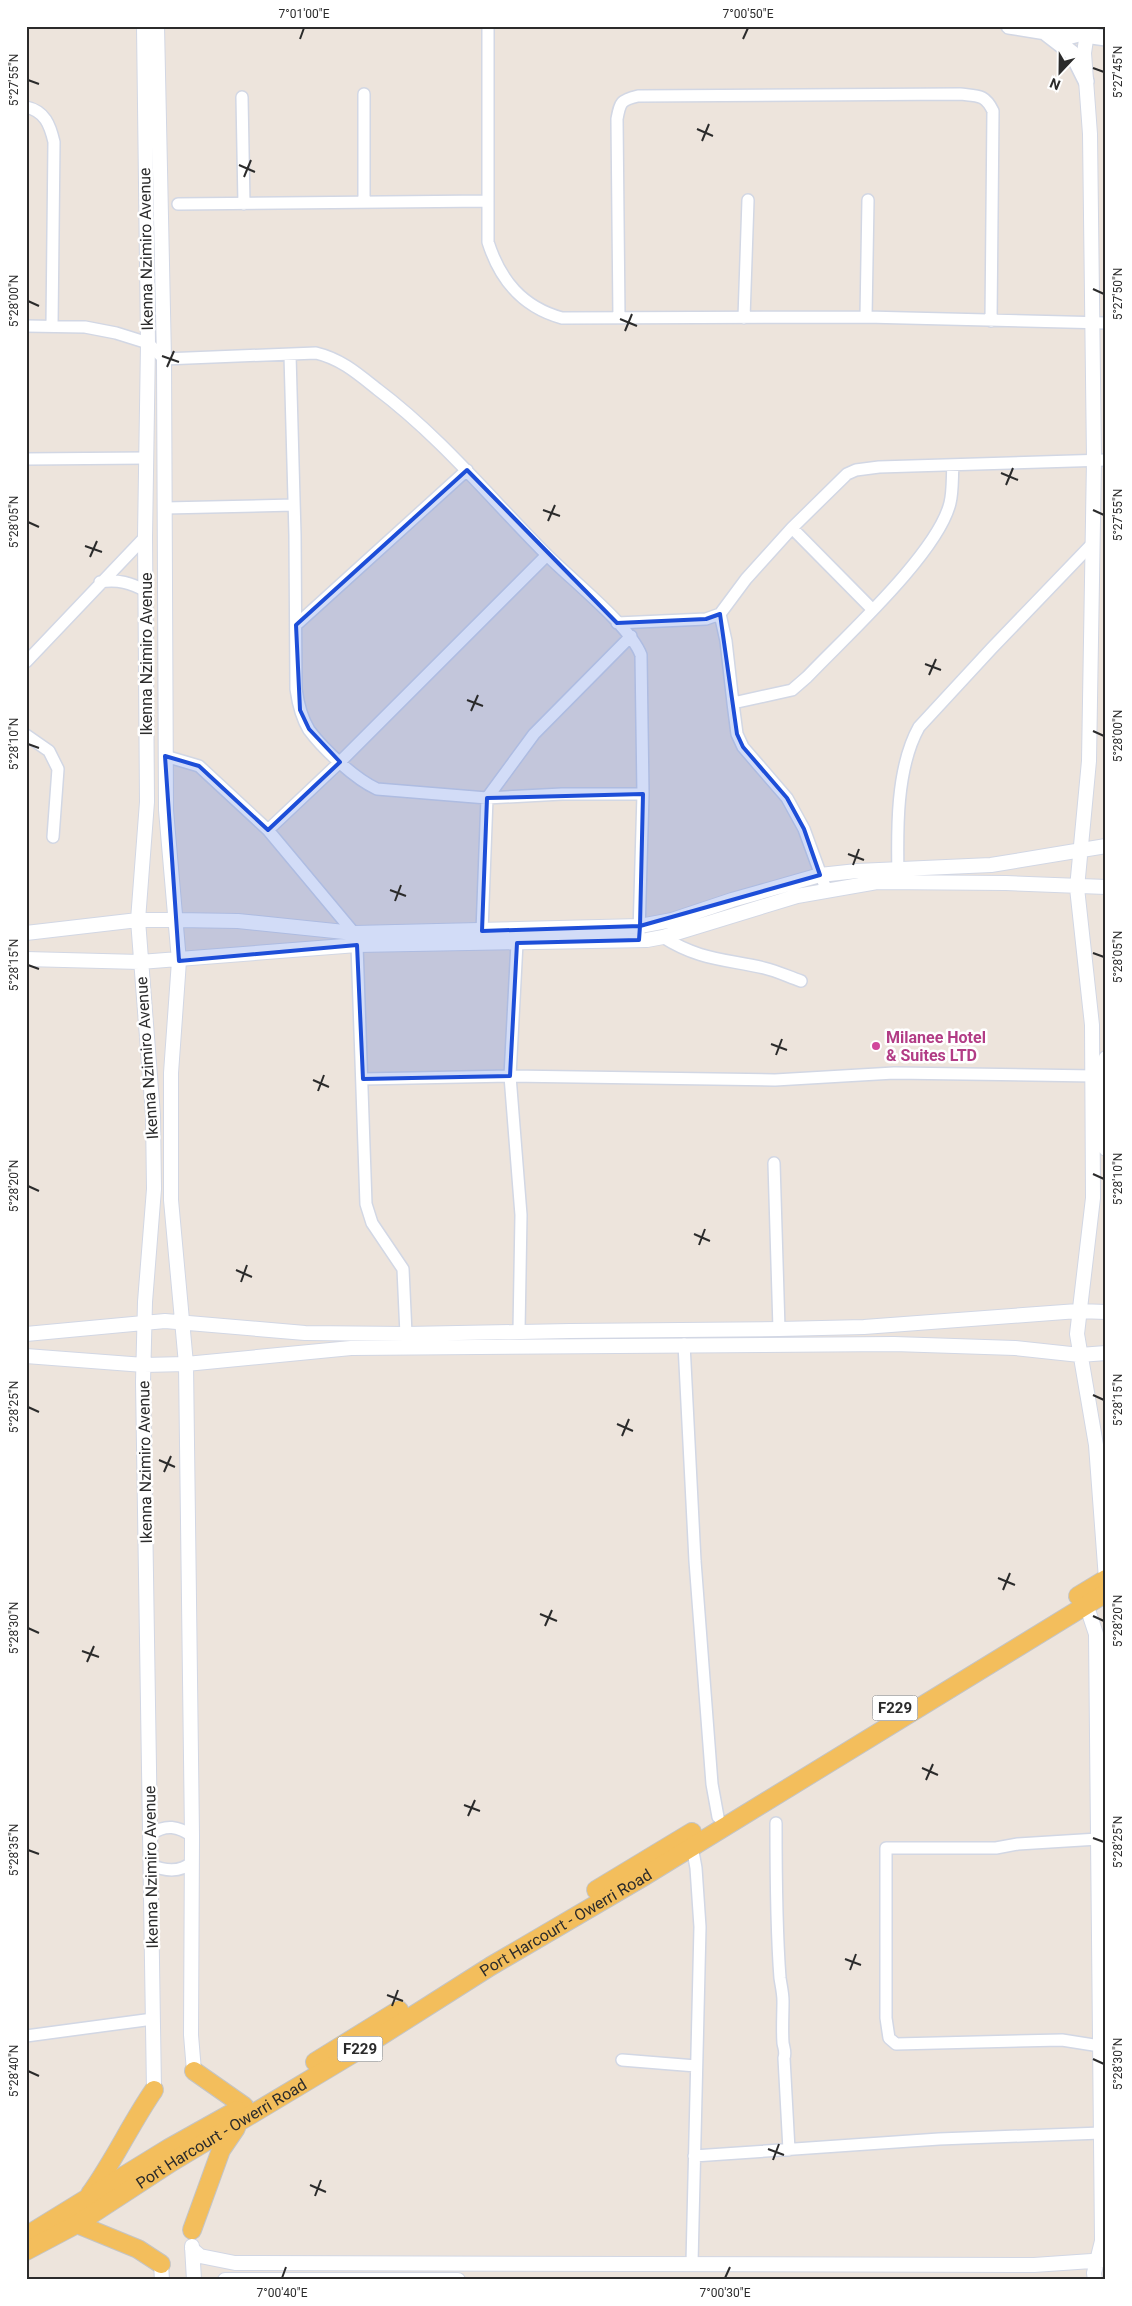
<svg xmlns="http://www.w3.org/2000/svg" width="1132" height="2306" font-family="Roboto,sans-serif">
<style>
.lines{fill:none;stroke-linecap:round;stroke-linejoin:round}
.minor-casing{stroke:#d2d7e4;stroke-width:14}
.tertiary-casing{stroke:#d2d7e4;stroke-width:16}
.secondary-casing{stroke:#d2d7e4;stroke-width:18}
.primary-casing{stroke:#c4c4c4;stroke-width:20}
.minor{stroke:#fff;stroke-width:11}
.tertiary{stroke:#fff;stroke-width:14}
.secondary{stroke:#fff;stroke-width:15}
.primary{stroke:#f3be5c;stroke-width:18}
.marked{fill:#1d4ed8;fill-opacity:0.2;stroke:#1d4ed8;stroke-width:4;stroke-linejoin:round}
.ticks{fill:none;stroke:#2b2b2b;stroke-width:2}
.hotel-dot{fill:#d1479c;stroke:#fff;stroke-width:2}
.labels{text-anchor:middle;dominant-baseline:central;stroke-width:5;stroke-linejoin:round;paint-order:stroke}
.shield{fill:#fff;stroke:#6b6b6b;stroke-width:1}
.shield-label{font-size:15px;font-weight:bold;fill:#2b2b2b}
.street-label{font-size:16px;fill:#2b2b2b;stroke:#fff}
.hotel-label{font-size:16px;font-weight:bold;fill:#b23c85;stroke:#fff;text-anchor:start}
.neatline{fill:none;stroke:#2b2b2b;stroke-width:2}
.ticks-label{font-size:12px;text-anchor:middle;fill:#2b2b2b}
</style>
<rect width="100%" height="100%" fill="#ede4dc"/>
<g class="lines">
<defs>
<path id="minor" d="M488,26V242C500,280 522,307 562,318L866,317L1106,323
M242,97L244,204
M26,107C45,111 50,125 54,142L52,326
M364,202V94
M178,204L488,201
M866,317L868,200
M619,318L617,119C620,102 621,100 638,96L960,94C978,96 985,94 993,111L991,321
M744,318L748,200
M26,326L85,327L116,333L148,343L164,359L316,353C341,359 357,373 377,389C441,437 492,500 548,556C573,581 630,626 641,655L643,794L639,933
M290,355L295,535L296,689C298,703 301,717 309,730C324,750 355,779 377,789L487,798L562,794H643
M26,459L147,458
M165,508L294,505
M792,528L872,609
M100,582C118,579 131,583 146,591
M720,614L726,641L733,703L792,690L807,677C844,638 938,553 950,503C953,491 952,477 953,465
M617,623L706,619L720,614L746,579L792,528L847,474L856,470L879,467L1106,460
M296,625L467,470
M26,662L145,537
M733,703L737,734L743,747L787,798L804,829L826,889
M26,735L49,751L58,769L53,837
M165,756L199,766L268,830L354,933
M268,830L340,762L547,555
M898,877C897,830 896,768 919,727L992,648L1091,545
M482,931L487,798L534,734L631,636
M663,937C699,960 725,959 764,968C777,971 789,977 801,981
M517,943L510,1076L521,1215L519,1331
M357,945L366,1204L372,1223L403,1269L406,1334
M363,1079L510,1076L775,1080L894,1073L1094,1076
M774,1163L779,1329
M684,1344L695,1561L712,1784L718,1817
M776,1823C776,1875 776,1926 780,1978C781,1985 783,1993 783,2001C783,2015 782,2029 783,2043C784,2049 786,2052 784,2058L789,2150
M151,1834C166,1824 178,1826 192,1836
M1098,1839L1018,1844L996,1848H886V2018L889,2038L896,2044L1062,2040L1100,2046
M151,1865C165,1871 180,1873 192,1862
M26,2036L153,2019
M622,2060L696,2066
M694,2156L939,2139L1101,2133
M692,2263L700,1927L696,1868L692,1846"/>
<path id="tertiary" d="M144,26L148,343L145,537L147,802L138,920L153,1115L154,1189L145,1302L143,1382L154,2090
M157,26L164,359L166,810L179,961L171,1073V1200L186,1364L192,1836L191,2035L194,2071
M1087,33L1084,53L1090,134L1094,460L1089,761L1077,888L1092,1025L1093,1198L1077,1334L1096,1445L1106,1579
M26,933L138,920H177L238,921L354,933L640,926L672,920L732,900L820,875L857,871L991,865L1106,846
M26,959L140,962L357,945L647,940L663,937L797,896L877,882L1006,883L1106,887
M1106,1058L1104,1106L1106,1149
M26,1334L165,1321L305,1333L406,1334L570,1331L779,1329L864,1327L1078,1311L1106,1312
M26,1356L144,1365L186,1364L351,1348L894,1344L1015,1348L1080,1355L1106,1353
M1086,1604L1096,1634L1102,2241L1094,2273L1095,2280
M192,2246L194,2280
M192,2249L200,2256L235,2263L1034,2265L1106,2260
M161,2264L162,2280
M225,2280H458"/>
<path id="secondary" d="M1009,26L1071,36L1079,34L1085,30
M1083,26L1092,36L1106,38
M1046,33L1072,53L1086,81"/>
<g id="primary">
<path d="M1078,1596L1106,1579"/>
<path d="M596,1890L692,1832"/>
<path d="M315,2062L399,2010"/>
<path d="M194,2071L244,2106"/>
<path d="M90,2194C114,2161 131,2123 154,2090"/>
<path d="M77,2224L138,2249L161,2264"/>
<path d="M192,2230L221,2150L236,2128"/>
<path d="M26,2236L169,2148L237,2110"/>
<path id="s1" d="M26,2251L77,2224L172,2162L354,2053L491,1966L643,1877L1106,1593"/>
</g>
</defs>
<use href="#minor" class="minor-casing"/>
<use href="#tertiary" class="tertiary-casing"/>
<use href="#secondary" class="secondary-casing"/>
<use href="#primary" class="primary-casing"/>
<use href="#minor" class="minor"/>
<use href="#tertiary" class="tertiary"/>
<use href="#secondary" class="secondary"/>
<use href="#primary" class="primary"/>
</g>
<path class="marked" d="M467,470L617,623L706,619L720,614L737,734L743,747L787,798L804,829L820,875L640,926L643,794L487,798L482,931L640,926L639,940L517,943L510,1076L363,1079L357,945L179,961L165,756L199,766L268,830L340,762L309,729L300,710L296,625Z"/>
<path class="ticks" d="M300,39L304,28M743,39L748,28M1093,68L1104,72M28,80L39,84M697,129L713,136M702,141L709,124M239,165L255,172M244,177L251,160M1093,289L1104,294M28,301L39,306M620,319L637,326M625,331L632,314M162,356L179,362M167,367L174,351M1001,473L1018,480M1006,485L1013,468M543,510L560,516M1093,510L1104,515M548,521L555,505M28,522L39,527M85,546L102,552M90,557L97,541M925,664L941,670M929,675L936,659M467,700L483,706M471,711L478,695M1093,731L1104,736M28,744L39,748M848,854L864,860M853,865L859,849M390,890L406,896M395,901L401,885M1093,953L1104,957M28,965L39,969M771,1044L787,1050M776,1055L782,1039M313,1080L329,1087M318,1091L324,1075M1093,1174L1104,1179M28,1186L39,1191M694,1234L710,1241M699,1245L705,1229M236,1270L252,1277M241,1282L247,1265M1093,1395L1104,1400M28,1407L39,1412M617,1424L633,1431M622,1436L629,1419M159,1460L175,1467M164,1472L171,1456M998,1578L1015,1585M1003,1590L1010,1573M540,1614L557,1621M1093,1616L1104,1621M545,1626L552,1610M28,1628L39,1633M82,1651L99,1657M87,1662L94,1646M922,1768L938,1775M926,1780L933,1764M464,1805L480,1811M468,1816L475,1800M1093,1838L1104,1842M28,1850L39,1854M845,1959L861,1965M850,1970L856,1954M387,1995L403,2001M392,2006L398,1990M1093,2059L1104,2064M28,2071L39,2076M768,2149L784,2155M773,2160L779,2144M310,2185L326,2192M315,2196L321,2180M282,2278L286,2267M725,2278L730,2267"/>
<circle class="hotel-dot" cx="876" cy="1046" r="5"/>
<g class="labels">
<g class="shield">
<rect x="872.5" y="1695.5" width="45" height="25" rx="4"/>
<rect x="337.5" y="2036.5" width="45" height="25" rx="4"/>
</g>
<g class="shield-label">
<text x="895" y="1708">F229</text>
<text x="360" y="2049">F229</text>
</g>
<g class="street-label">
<text transform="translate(146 249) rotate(-91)">Ikenna Nzimiro Avenue</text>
<text transform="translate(146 654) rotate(-90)">Ikenna Nzimiro Avenue</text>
<text transform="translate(147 1058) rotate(-94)">Ikenna Nzimiro Avenue</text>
<text transform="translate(145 1462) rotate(-91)">Ikenna Nzimiro Avenue</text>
<text transform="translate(151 1867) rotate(-91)">Ikenna Nzimiro Avenue</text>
<text stroke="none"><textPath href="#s1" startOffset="632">Port Harcourt - Owerri Road</textPath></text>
<text stroke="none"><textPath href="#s1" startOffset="228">Port Harcourt - Owerri Road</textPath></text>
</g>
<g class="hotel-label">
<text x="886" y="1037">Milanee Hotel<tspan x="886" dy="18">&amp; Suites LTD</tspan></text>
</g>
</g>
<rect width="1132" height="2306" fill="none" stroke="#ffffff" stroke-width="55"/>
<g transform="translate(1060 72) rotate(202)" stroke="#ffffff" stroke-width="4" paint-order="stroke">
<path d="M0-4L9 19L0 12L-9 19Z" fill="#2b2b2b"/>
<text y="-8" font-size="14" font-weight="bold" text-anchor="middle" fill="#2b2b2b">N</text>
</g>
<rect x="28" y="28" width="1076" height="2250" class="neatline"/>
<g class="ticks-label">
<text x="304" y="18">7°01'00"E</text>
<text x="748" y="18">7°00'50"E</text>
<text transform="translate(1118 72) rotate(-90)" y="4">5°27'45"N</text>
<text transform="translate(14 80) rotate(-90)" y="4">5°27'55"N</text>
<text transform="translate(1118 294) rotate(-90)" y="4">5°27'50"N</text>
<text transform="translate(14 301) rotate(-90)" y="4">5°28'00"N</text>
<text transform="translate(1118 515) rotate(-90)" y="4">5°27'55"N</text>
<text transform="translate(14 522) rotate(-90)" y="4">5°28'05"N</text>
<text transform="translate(1118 736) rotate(-90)" y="4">5°28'00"N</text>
<text transform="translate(14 744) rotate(-90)" y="4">5°28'10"N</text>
<text transform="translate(1118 957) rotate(-90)" y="4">5°28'05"N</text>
<text transform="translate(14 965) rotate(-90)" y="4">5°28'15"N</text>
<text transform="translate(1118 1179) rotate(-90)" y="4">5°28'10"N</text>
<text transform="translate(14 1186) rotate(-90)" y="4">5°28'20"N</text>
<text transform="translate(1118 1400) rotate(-90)" y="4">5°28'15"N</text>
<text transform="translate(14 1407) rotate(-90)" y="4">5°28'25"N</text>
<text transform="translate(1118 1621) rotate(-90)" y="4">5°28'20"N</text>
<text transform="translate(14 1628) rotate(-90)" y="4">5°28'30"N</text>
<text transform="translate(1118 1842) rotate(-90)" y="4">5°28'25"N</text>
<text transform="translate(14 1850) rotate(-90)" y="4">5°28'35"N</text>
<text transform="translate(1118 2064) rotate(-90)" y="4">5°28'30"N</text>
<text transform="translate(14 2071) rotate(-90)" y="4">5°28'40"N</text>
<text x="282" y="2297">7°00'40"E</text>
<text x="725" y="2297">7°00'30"E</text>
</g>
</svg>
